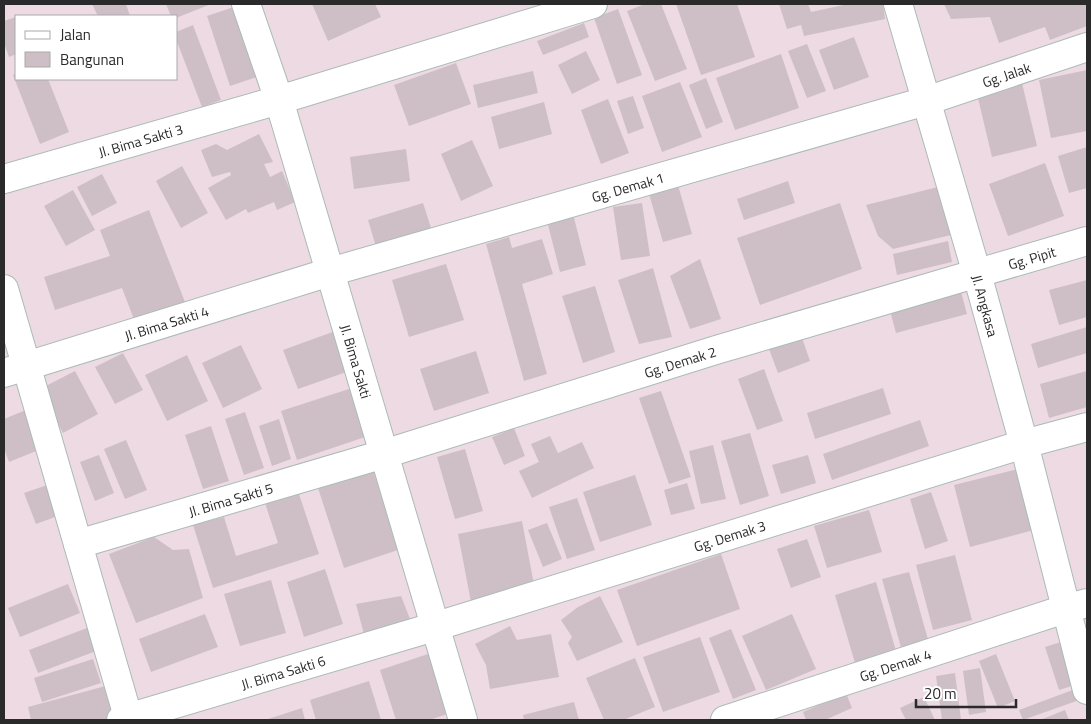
<svg xmlns="http://www.w3.org/2000/svg" width="1091" height="724" font-family="'Titillium Web',sans-serif">
<style>
.building{fill:#cebfc6}
.lines{fill:none;stroke-linecap:round;stroke-linejoin:round}
.street-casing{stroke:#abbbb7;stroke-width:30}
.street{stroke:#fff;stroke-width:28}
.labels{text-anchor:middle;dominant-baseline:central;stroke-width:4.5;stroke-linejoin:round;paint-order:stroke}
.street-label{font-size:14px;fill:#2a2a2a;stroke:#fff}
</style>
<rect width="100%" height="100%" fill="#eddae3"/>
<path class="building" d="M92,4H126L130,16H98Z
M166,4H211L176,18L171,16Z
M312,4H375L381,17L328,41Z
M645,4H661L687,69L655,81L627,11Z
M676,4H737L755,57L701,75Z
M779,4H808L811,12L848,4H883L885,19L804,36L801,25L787,29Z
M944,4H1087V26L1050,40L1045,27L999,43L990,17L951,19Z
M237,6L260,76L230,86L207,16Z
M618,9L642,75L617,84L594,18Z
M16,17V54L9,57L4,43V21Z
M584,23L589,37L543,55L537,41Z
M193,25L221,100L202,107L176,39V32Z
M854,37L869,77L834,90L819,50Z
M807,44L826,91L807,98L788,51Z
M586,51L600,80L572,94L558,65Z
M781,54L799,108L735,130L716,78Z
M456,63L471,104L409,126L394,85Z
M1087,70V131L1051,138L1039,80Z
M533,71L538,93L478,108L473,85Z
M16,73V79H48L69,132L40,144L13,75Z
M706,78L723,122L706,129L689,85Z
M680,82L702,137L662,152L642,96Z
M1022,83L1037,146L992,157L977,94Z
M633,96L644,128L628,134L617,101Z
M608,99L629,153L601,164L581,110Z
M544,102L552,134L499,149L491,117Z
M259,134L273,162L264,164L270,177L282,171L295,202L277,210L274,202L248,213L246,209L226,220L208,188L231,175L230,172L212,177L201,150L216,144L227,150Z
M472,140L493,186L461,201L441,154Z
M1087,147V188L1069,193L1058,156Z
M406,149L410,181L354,189L350,157Z
M1045,163L1064,216L1008,236L989,184Z
M182,166L208,213L181,228L156,181Z
M102,174L117,203L92,216L77,187Z
M788,181L795,203L744,220L737,199Z
M950,184L955,234L893,249L878,236L866,205Z
M678,185L692,234L663,242L649,194Z
M73,190L95,230L66,246L44,206Z
M423,203L433,234L377,250L368,220Z
M642,203L650,256L621,260L613,207Z
M840,203L862,269L760,305L737,238Z
M149,210L185,302L135,322L122,288L55,310L44,277L110,256L100,230Z
M572,210L586,265L560,272L546,217Z
M509,237L512,248L542,239L553,274L522,284L547,374L524,381L486,244Z
M948,241L952,262L897,275L893,254Z
M700,259L721,319L690,329L670,276Z
M446,264L464,320L409,337L392,280Z
M653,268L672,337L639,344L618,280Z
M1087,280V317L1059,325L1049,290Z
M595,286L615,352L583,363L562,296Z
M960,288L967,314L896,333L889,307Z
M1087,327V353L1038,368L1031,344Z
M799,329L810,361L778,373L766,341Z
M338,330L352,370L298,389L283,350Z
M241,345L262,389L223,408L202,363Z
M476,351L489,393L434,411L420,369Z
M123,353L143,390L115,404L95,367Z
M187,355L208,401L167,421L145,375Z
M764,369L783,421L757,430L738,379Z
M75,371L98,414L63,433L40,389Z
M1087,371V407L1049,418L1040,384Z
M352,388L368,436L297,460L281,411Z
M883,388L891,414L815,439L807,413Z
M661,391L691,477L669,484L639,398Z
M31,408L46,447L9,462L4,448V419Z
M245,412L264,468L244,475L225,419Z
M279,419L291,459L272,466L259,426Z
M920,420L929,446L832,480L823,454Z
M211,426L229,481L203,489L185,435Z
M514,428L525,456L504,465L492,437Z
M750,433L769,496L740,505L721,441Z
M550,436L558,453L582,442L594,468L532,498L519,471L539,462L531,444Z
M126,440L147,490L125,499L104,449Z
M713,445L726,499L701,504L689,451Z
M465,449L483,511L455,519L437,457Z
M99,455L114,493L95,501L80,462Z
M808,455L816,483L781,494L772,465Z
M1018,469L1034,530L970,547L954,485Z
M373,470L398,550L344,568L318,488Z
M635,475L652,525L600,542L583,492Z
M53,483L63,514L36,524L24,493Z
M687,483L695,509L671,515L664,490Z
M298,491L319,554L213,588L193,525L224,517L236,556L278,543L265,503Z
M931,492L948,541L925,549L910,499Z
M577,498L595,550L567,559L549,507Z
M869,510L882,552L827,568L814,526Z
M522,521L535,590L471,602L458,534Z
M547,523L562,559L543,567L528,530Z
M154,537L173,550L189,549L203,598L136,623L109,554Z
M807,539L821,577L791,588L777,549Z
M721,554L740,609L637,646L617,590Z
M955,555L972,620L933,630L916,565Z
M325,569L343,624L304,637L287,582Z
M909,572L929,643L902,651L882,579Z
M271,580L286,633L240,646L224,594Z
M876,582L896,651L855,663L835,595Z
M68,584L80,613L20,637L8,608Z
M401,596L412,624L365,638L356,604Z
M600,596L623,642L577,661L568,643L572,637L561,620L578,607Z
M205,614L218,647L151,672L139,639Z
M792,614L816,669L766,690L742,636Z
M510,626L517,640L551,634L559,677L490,689L486,665L475,644Z
M87,628L96,651L38,673L29,650Z
M731,629L756,690L733,699L709,638Z
M700,637L720,692L663,712L643,657Z
M1064,641L1078,684L1059,690L1045,647Z
M437,651L457,711L429,720H396L380,670Z
M996,654L1015,701L998,708L979,661Z
M635,658L655,707L623,720H604L586,678Z
M93,659L101,683L42,702L34,678Z
M980,668L986,712L969,715L963,671Z
M955,673L961,720H942L936,676Z
M369,681L381,720H316L310,700Z
M113,684L121,717L111,720H31L28,707Z
M1078,688L1082,699L1023,720L1019,710Z
M846,693L852,708L825,720H806L803,712Z
M924,697L935,720H906L900,708Z
M574,702L579,720H524L523,715Z
M302,708L305,720H265Z
M1065,710L1069,720H1040Z"/>
<g class="lines">
<defs>
<g id="street">
<path id="s1" d="M246,4L279,100L463,720"/>
<path id="s2" d="M898,4L977,274L1024,444L1087,690"/>
<path id="s3" d="M4,179L279,100L593,4"/>
<path d="M4,289L129,720"/>
<path id="s4" d="M4,373L330,272L926,101L1087,47"/>
<path id="s5" d="M78,544L384,454L716,350L1087,241"/>
<path id="s6" d="M121,720L437,626L1024,444L1087,427"/>
<path id="s7" d="M725,720L1065,609L1087,603"/>
</g>
</defs>
<use href="#street" class="street-casing"/>
<use href="#street" class="street"/>
</g>
<g class="labels">
<g class="street-label">
<text stroke="none"><textPath href="#s4" startOffset="1046">Gg. Jalak</textPath></text>
<text stroke="none"><textPath href="#s3" startOffset="142">Jl. Bima Sakti 3</textPath></text>
<text stroke="none"><textPath href="#s4" startOffset="651">Gg. Demak 1</textPath></text>
<text stroke="none"><textPath href="#s5" startOffset="996">Gg. Pipit</textPath></text>
<text stroke="none"><textPath href="#s2" startOffset="314">Jl. Angkasa</textPath></text>
<text stroke="none"><textPath href="#s4" startOffset="170">Jl. Bima Sakti 4</textPath></text>
<text stroke="none"><textPath href="#s1" startOffset="374">Jl. Bima Sakti</textPath></text>
<text stroke="none"><textPath href="#s5" startOffset="629">Gg. Demak 2</textPath></text>
<text stroke="none"><textPath href="#s5" startOffset="159">Jl. Bima Sakti 5</textPath></text>
<text stroke="none"><textPath href="#s6" startOffset="636">Gg. Demak 3</textPath></text>
<text stroke="none"><textPath href="#s7" startOffset="179">Gg. Demak 4</textPath></text>
<text stroke="none"><textPath href="#s6" startOffset="169">Jl. Bima Sakti 6</textPath></text>
</g>
</g>
<rect width="1091" height="724" fill="none" stroke="#2a2a2a" stroke-width="10"/>
<rect x="15" y="15" width="162" height="65" fill="#ffffff" stroke="#aaaaaa"/>
<rect x="25" y="31" width="25" height="8" fill="#ffffff" stroke="#aaaaaa"/>
<text x="60" y="40" font-size="15" fill="#2a2a2a">Jalan</text>
<rect x="25" y="52" width="25" height="15" fill="#cebfc6" stroke="#aaaaaa"/>
<text x="60" y="65" font-size="15" fill="#2a2a2a">Bangunan</text>
<path d="M916 699v8h100v-8" fill="none" stroke="#2a2a2a" stroke-width="2.5"/>
<text x="924" y="699" font-size="15" fill="#2a2a2a" stroke="#ffffff" stroke-width="4" paint-order="stroke">20 m</text>
</svg>
